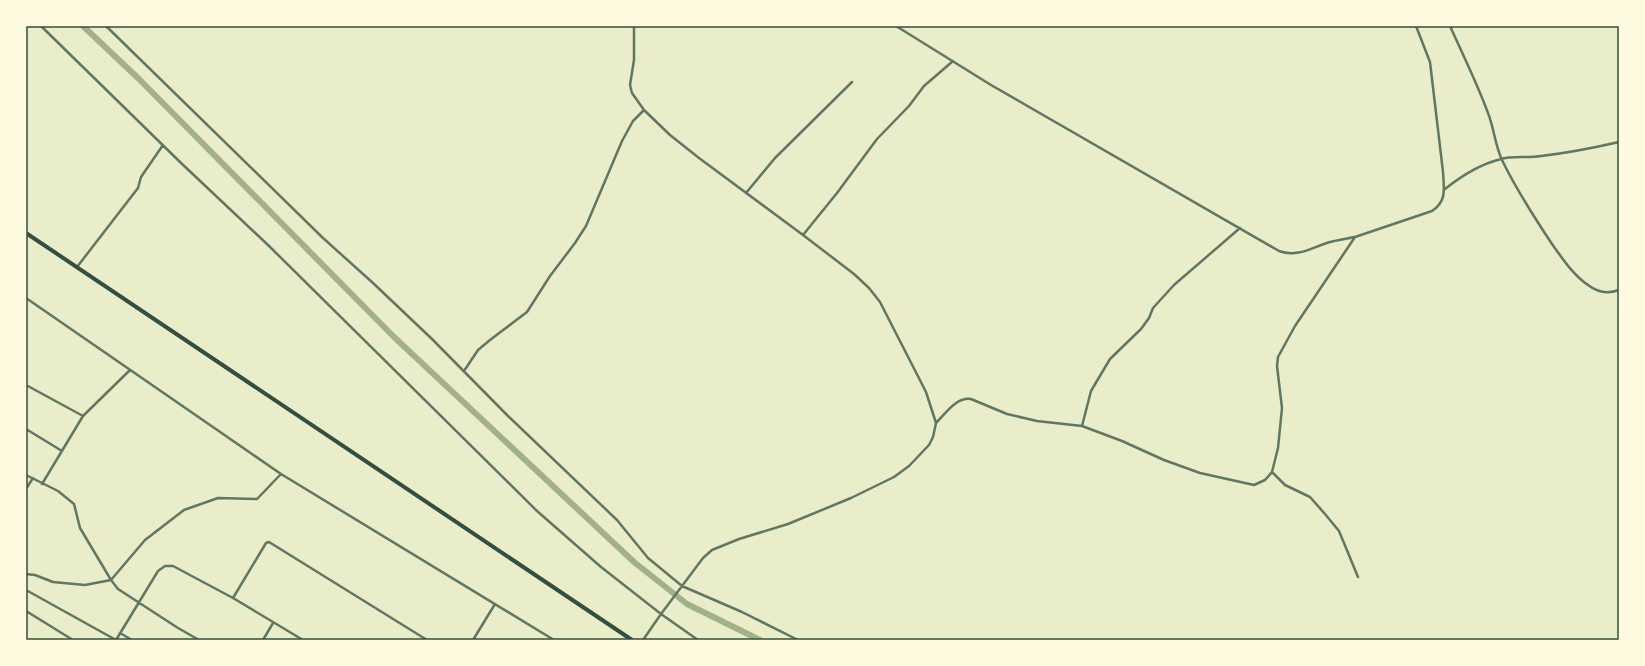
<svg xmlns="http://www.w3.org/2000/svg" width="1645" height="666" font-family="Cabin,sans-serif">
<style>
.lines{fill:none;stroke-linecap:round;stroke-linejoin:round}
.canal{stroke:#a3b18a;stroke-width:6}
.minor{stroke:#617663;stroke-width:2.5}
.primary{stroke:#344e41;stroke-width:4}
.neatline{fill:none;stroke:#344e41;stroke-width:1.5}
</style>
<rect width="100%" height="100%" fill="#e9edc9"/>
<g class="lines">
<path class="canal" d="M83,26L140,80L394,337L634,562L687,604L760,640"/>
<path class="minor" d="M41,26L180,162L268,245L537,511L601,567L661,614L698,640
M106,26L323,238L373,283L432,339L508,416L617,520L648,558L682,586L742,612L798,640
M634,26V60L630,85L632,93L644,110L670,135L699,158L803,235L854,274L869,288L880,302L926,392L936,423L933,437L929,445L909,466L894,477L851,498L788,524L739,539L712,550L703,558L661,614L643,640
M896,26L991,85L1279,251C1297,258 1313,247 1330,242C1338,240 1346,239 1354,237
M1450,26C1463,55 1477,83 1488,113C1494,128 1495,145 1502,160C1516,189 1534,217 1552,244C1562,258 1573,275 1588,285C1597,292 1608,294 1619,290
M1445,189C1460,177 1481,164 1501,159C1510,156 1529,158 1541,156C1567,153 1593,148 1619,142
M746,193L775,158L852,82
M803,235L837,193L877,139L909,106L924,86L953,61
M77,267L138,188L141,177L163,145
M26,298L281,474L554,640
M464,371L478,350L490,340L527,312L550,276L575,243L586,226L622,141L633,121L644,110
M26,385L83,416
M936,423C946,413 956,397 971,399L1007,414L1037,421L1082,426L1122,441L1164,460L1200,473L1254,485L1265,480L1272,472L1285,485L1310,497L1325,514L1339,531L1358,577
M1082,426L1091,391L1110,359L1141,329L1149,318L1153,308L1174,285L1240,228
M26,429L62,451
M1272,472L1278,448L1282,408L1277,366L1278,357L1295,326L1355,237L1432,211C1447,201 1444,189 1443,172L1430,62L1416,26
M26,475L58,491L74,504L80,528L111,580L118,589L178,628L199,640
M42,484L83,416L130,370
M26,489L33,478
M26,574L35,575L53,582L85,585L111,580L145,540L184,510L218,498L257,499L281,474
M26,590L116,640L158,571L165,566H173L233,598L303,640
M233,598L266,543L269,542L427,640
M26,611L73,640
M120,633L132,640
M263,640L273,623
M473,640L495,604"/>
<path class="primary" d="M26,233L632,640"/>
</g>
<rect width="1645" height="666" fill="none" stroke="#fefae0" stroke-width="54"/>
<rect x="27" y="27" width="1591" height="612" class="neatline"/>
</svg>
